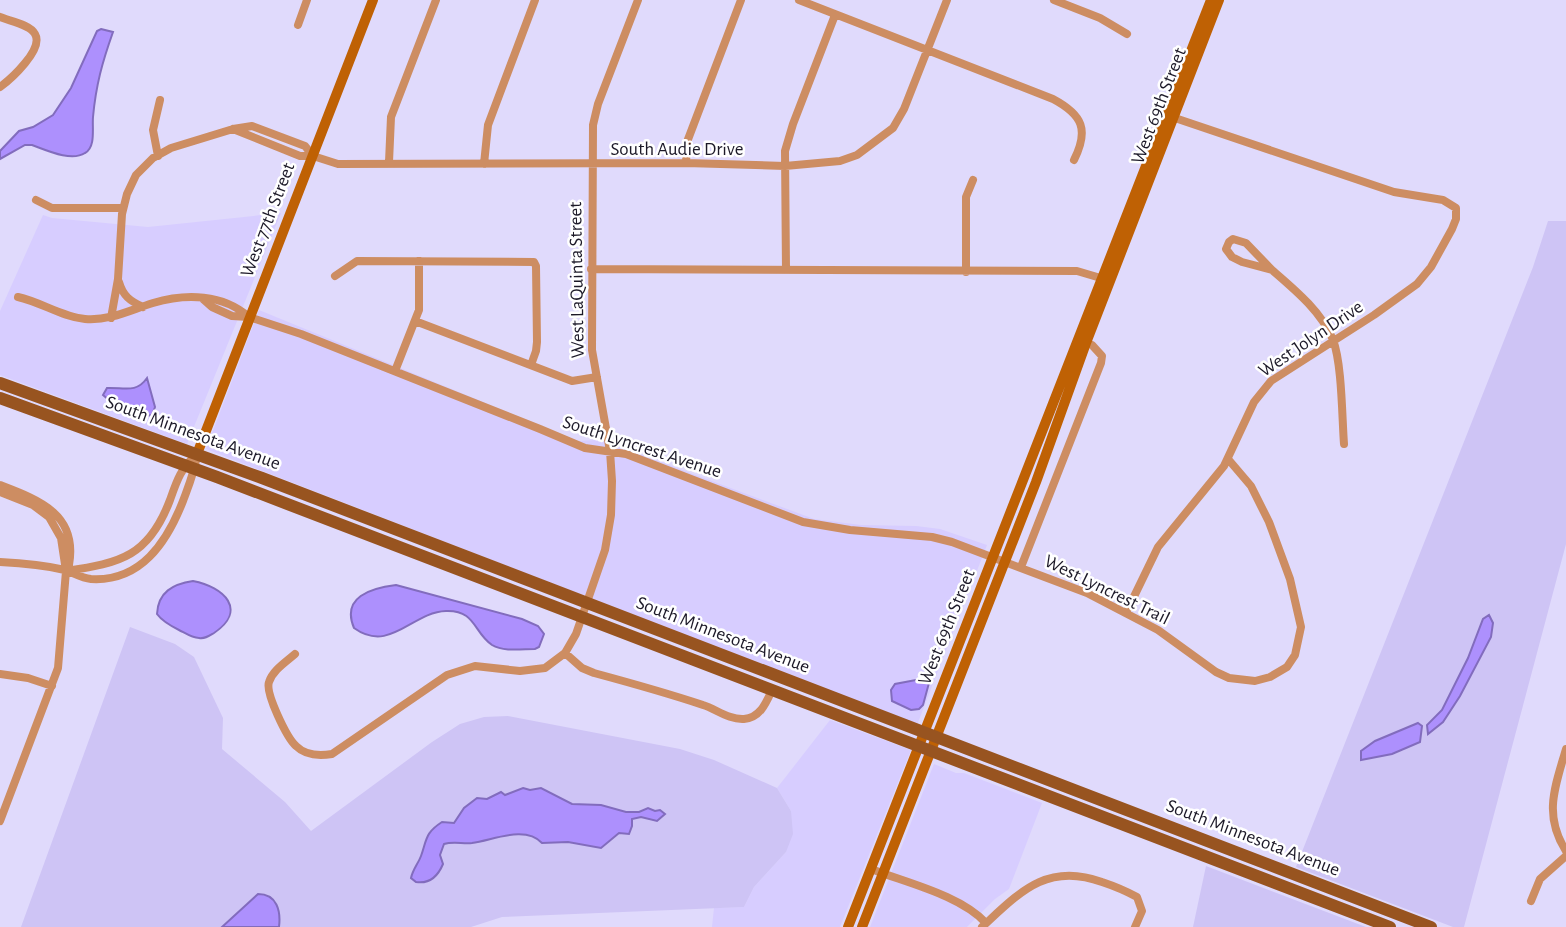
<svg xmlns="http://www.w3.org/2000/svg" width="1566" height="927" font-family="'Alegreya Sans',sans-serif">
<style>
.built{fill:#d7cdff}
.green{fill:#cec4f5}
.water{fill:#ad90fd;stroke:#826cbd;stroke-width:2}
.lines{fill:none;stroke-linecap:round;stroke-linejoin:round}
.street{stroke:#cd8d62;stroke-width:8}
.secondary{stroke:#bf6104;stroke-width:10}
.primary{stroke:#985420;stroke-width:12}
.labels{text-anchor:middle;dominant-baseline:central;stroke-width:5;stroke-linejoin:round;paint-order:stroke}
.street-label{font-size:19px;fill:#1c1928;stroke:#fff}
</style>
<rect width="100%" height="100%" fill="#e0dafc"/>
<path class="built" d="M281,213L187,444L0,375V311L43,215L52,218L148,227Z
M259,310L578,441L614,439L618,446L814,519L861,525L916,526L940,529L987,545L917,725L206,449Z
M830,720L911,750L840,927H712L714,908L744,907L754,887L786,852L791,811L777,788Z
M934,764L956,773H964L1042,803L1009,889L995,899L967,927H870Z"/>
<path class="green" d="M1548,221H1566V544L1464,927H1453L1296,867L1533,267Z
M130,627L175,644L194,657L223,718L222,749L285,802L311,831L432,742L460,724L484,717L508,716L680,749L714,760L777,788L791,811L793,834L786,852L754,887L744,907L502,917L471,927H21Z
M1206,866L1366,927H1193Z"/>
<path class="water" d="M101,29L113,32C102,63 96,85 93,117C92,128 96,147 85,153C71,162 46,150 32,145H25L0,159V151L19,131L33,127L53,115L71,88L97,31Z
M147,378L155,407L152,415L146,416L110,401L103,395L107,388C123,387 136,394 147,378Z
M193,581C224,587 248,610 214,633C209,636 205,639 199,638C192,638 185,633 179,630C171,626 162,621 157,614C158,592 173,584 193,581Z
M396,585L522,619L538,626L544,634L539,647L535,649C522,649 504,652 492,645C473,632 476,610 446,611C412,612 390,654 354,628C341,597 371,588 396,585Z
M1489,615L1493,623L1491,637L1460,696L1443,722L1428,734L1427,725L1442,710L1468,658L1483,619Z
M926,678L929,683L923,705L919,709L911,710L892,701L891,690L895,684Z
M1418,723L1422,726L1420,742L1392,754L1361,760V751L1375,741Z
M523,788L530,790L541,788L572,804L601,805L626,812H639L648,808L655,811L660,810L665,814L657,821L641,817L632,819V826L629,834L619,833L601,848L568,842L542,843C525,825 494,840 472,843C463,844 453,841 444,844L440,855L443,864C438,876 429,884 416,882L411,878C413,869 418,864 421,856C427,839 425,833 442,822L454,823L464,808L477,798L487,799L501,792L505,795Z
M258,894C277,894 281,911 279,927H222Z"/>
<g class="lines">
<path class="street" d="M799,0L1053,99C1083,115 1089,130 1074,160
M1054,0L1100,18L1127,34
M0,17C9,21 30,24 35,34C44,49 11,79 0,87
M298,25L307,0
M233,129L300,156H313L338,164L686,163L785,166L840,161L857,155L893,128L904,109L947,0
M158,156L153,130L160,100
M389,162L391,117L436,0
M686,163L687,142L741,0
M484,164L488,125L535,0
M36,200L52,208H123
M1233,239L1246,243L1272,270L1242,262L1232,257L1226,249L1229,242Z
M591,269L1077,271L1104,279
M786,270L785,151L793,124L835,15
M1272,270C1294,289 1322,312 1333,340C1342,363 1342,418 1344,444
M966,272V197L973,180
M335,276L357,261L534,262L536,266L537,342L536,351L531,365
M119,282C123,296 130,301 143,307
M18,297C41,302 62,317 85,319C110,321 130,310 153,303C186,293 223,294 249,317
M203,299L212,307L232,316L249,317L301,334L540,429L585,448L626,454L803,522L850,530L932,537L952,542L1087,593L1158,630L1216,672L1229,678L1255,681L1270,677L1287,667L1295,655L1301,627L1290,579L1269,522L1251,486L1228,459
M111,318L118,279L122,214L127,194L136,175L153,158L171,148L233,129L252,126L305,146L313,156
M415,321L572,381L597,377
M395,371L419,310V261
M0,485C39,500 78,514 69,565
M0,492L33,505L49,517L61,538L66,571L58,668L0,821
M0,562C21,563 44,565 65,570C74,573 81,578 91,579C141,582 167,542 183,501C189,485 195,471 197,454
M1021,567L1101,363L1102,356L1092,345L1081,341
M66,571C121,563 149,556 170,500C177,480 181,468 197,454
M1126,613L1158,547L1224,466L1254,402L1271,381L1374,315L1417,284L1431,267L1452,229L1456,219V208L1443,200L1394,192L1169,116
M565,653L582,668L594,673C631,683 667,693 703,705C716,709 729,720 744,719C760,718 766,703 772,690
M295,654C286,662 273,670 269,682C265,693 287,738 296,746C306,756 320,756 332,754L447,675L475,666L520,671L545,668L565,653L576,634L605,550L611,515L612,481L610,451L592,350L593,125L598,104L638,0
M0,674L28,678L52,686
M1566,749C1555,787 1543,815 1566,851
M871,869C907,883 960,895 986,923
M1531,901L1540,879L1566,856
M982,927C1020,892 1047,862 1102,882C1114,886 1126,891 1137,897L1142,911L1135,927"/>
<path class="secondary" d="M197,454L373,0
M848,927L1211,0
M862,927L1036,482L1086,343L1219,0"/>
<path class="primary" d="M0,383L262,478L1431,927
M0,398L217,477L1390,927"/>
</g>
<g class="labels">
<g class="street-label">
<text transform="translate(1159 106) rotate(-69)">West 69th Street</text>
<text x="677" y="149">South Audie Drive</text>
<text transform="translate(268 220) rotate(-69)">West 77th Street</text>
<text transform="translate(577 280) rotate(-91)">West LaQuinta Street</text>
<text transform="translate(1311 339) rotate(-34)">West Jolyn Drive</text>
<text transform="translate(193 433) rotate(20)">South Minnesota Avenue</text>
<text transform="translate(642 447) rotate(18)">South Lyncrest Avenue</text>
<text transform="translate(1107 590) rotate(26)">West Lyncrest Trail</text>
<text transform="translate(947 627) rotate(-68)">West 69th Street</text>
<text transform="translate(723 635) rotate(21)">South Minnesota Avenue</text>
<text transform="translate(1253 838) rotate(21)">South Minnesota Avenue</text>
</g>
</g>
</svg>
